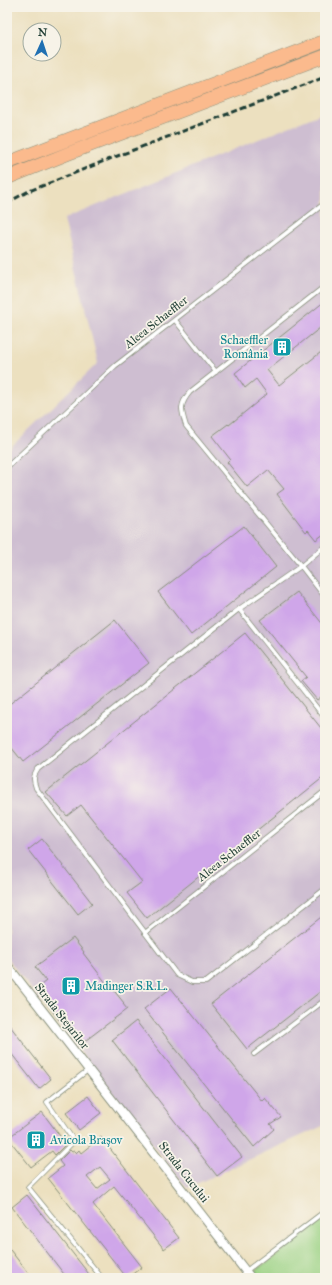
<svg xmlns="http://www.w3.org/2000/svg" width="332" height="1285" font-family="'IM FELL Great Primer',serif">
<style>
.industrial{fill:#cebed1}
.green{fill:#9cd385;stroke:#5e885c}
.building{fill:#cfa6e9;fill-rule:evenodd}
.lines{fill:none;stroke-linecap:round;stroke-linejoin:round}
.service-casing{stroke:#868e7a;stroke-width:5.5}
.minor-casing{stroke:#868e7a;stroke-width:10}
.trunk-casing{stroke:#868e7a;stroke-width:14}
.service{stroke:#fff;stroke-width:4}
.minor{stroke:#fff;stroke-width:8}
.trunk{stroke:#fbba8d;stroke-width:13}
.rail{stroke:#1f3d34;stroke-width:3;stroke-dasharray:6 3;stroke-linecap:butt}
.labels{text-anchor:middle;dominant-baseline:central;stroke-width:3.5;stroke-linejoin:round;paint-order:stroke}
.street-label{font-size:12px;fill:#1f3d34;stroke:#f7f3e8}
.culture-label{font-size:12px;fill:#0d838f;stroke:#f7f3e8;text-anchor:start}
</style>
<rect width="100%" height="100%" fill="#f7f3e8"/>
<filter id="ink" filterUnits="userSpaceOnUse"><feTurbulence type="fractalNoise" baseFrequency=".025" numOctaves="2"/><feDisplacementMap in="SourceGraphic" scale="8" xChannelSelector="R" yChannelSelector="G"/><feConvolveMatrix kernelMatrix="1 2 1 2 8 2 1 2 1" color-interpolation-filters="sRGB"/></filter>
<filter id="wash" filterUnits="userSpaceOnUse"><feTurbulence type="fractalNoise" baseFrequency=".012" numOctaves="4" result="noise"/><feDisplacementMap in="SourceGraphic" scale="16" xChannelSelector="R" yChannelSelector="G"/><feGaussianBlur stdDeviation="0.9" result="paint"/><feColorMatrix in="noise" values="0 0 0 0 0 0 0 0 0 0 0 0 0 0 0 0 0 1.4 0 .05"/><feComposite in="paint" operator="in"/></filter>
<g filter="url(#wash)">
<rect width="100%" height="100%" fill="#ece0bf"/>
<path class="industrial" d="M325,112V1125L187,1188L7,958V451L98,363L64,219Z"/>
<path class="green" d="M325,1219V1278H258L253,1272Z"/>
<g id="blocks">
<path class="building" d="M325,301V324L267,370L279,385L325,349V533L316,540L308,530L306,532L277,494L284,489L268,470L247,487L227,462L230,459L212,436L228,424L229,425L267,394L256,379L245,388L235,373Z
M244,526L276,567L191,635L158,592Z
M297,592L325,627V694L317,700L301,681L306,677L260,620Z
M115,620L149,663L23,762L7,742V706Z
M245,633L325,733V776L147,918L127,893L142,882L81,805L67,816L46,792Z
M42,839L92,903L78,914L28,850Z
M325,914V988L247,1049L211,1004Z
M73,938L84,952L83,953L110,988L111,987L124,1003L123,1004L127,1009L81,1044L61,1018L59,1020L36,989L46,981L35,967Z
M171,988L262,1101L265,1098L281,1117L270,1124L274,1129L254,1147L144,1009Z
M136,1021L242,1157L217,1176L112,1040Z
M7,1022L51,1079L39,1089L7,1048Z
M88,1096L101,1113L79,1130L66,1113Z
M42,1112L66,1144L55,1155L52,1151L31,1167L8,1138Z
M101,1137L179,1238L164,1249L114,1186L93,1204L142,1267L127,1278L48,1178L63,1166L59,1161L70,1150L72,1152L74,1151L76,1153L79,1150L81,1153ZM100,1167L110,1179L97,1189L87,1177Z
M27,1195L92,1278H67L12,1207Z
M7,1246L32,1278H7Z"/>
</g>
</g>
<g filter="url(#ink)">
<use href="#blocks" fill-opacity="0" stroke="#868e7a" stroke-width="1"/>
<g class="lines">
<defs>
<path id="service" d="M325,286L190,392C179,405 181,410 186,426L301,566L239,609L38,769C33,776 33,780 36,788L177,975L192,982H206L325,889
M175,320L216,372
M7,467L115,366L325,203
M325,546L301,566L325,597
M239,609L325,718
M145,933L325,791
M254,1054L325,1000
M88,1070L47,1102L74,1141L28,1187L102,1278
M246,1271L325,1211"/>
<path id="minor" d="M7,965L251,1278"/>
<path id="trunk" d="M7,163L325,41
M7,178L67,154L325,56"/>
</defs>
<use href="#service" class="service-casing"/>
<use href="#minor" class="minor-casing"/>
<use href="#trunk" class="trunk-casing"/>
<use href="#service" class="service"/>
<use href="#minor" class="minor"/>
<use href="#trunk" class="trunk"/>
<path class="rail" d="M7,203L27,192L107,160L325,77"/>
</g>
</g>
<defs>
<symbol id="building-square" viewBox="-11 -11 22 22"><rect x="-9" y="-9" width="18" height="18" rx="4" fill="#0f9aa8" stroke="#f7f3e8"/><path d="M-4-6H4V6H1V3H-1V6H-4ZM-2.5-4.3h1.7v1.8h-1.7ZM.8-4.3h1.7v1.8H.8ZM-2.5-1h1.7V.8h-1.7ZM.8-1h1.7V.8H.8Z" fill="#fff"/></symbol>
</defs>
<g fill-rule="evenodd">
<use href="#building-square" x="271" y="336" width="22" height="22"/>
<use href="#building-square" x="60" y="975" width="22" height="22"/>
<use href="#building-square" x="25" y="1129" width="22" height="22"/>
</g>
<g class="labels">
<g class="street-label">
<text transform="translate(156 322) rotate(-38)">Aleea Schaeffler</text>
<text transform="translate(229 855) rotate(-38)">Aleea Schaeffler</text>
<text transform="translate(62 1016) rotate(52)">Strada Stejarilor</text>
<text transform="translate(184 1172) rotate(52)">Strada Cucului</text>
</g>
<g class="culture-label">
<text x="268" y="340" text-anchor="end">Schaeffler<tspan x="268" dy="14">România</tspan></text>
<text x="85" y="986">Madinger S.R.L.</text>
<text x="50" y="1140">Avicola Brașov</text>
</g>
</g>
<rect width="332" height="1285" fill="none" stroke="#f7f3e8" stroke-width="24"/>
<g transform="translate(42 42) rotate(3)"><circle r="19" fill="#f7f3e8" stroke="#a1aaa0"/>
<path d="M0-3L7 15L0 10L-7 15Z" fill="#1f6fb2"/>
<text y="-6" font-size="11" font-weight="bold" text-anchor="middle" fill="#1f3d34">N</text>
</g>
</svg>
